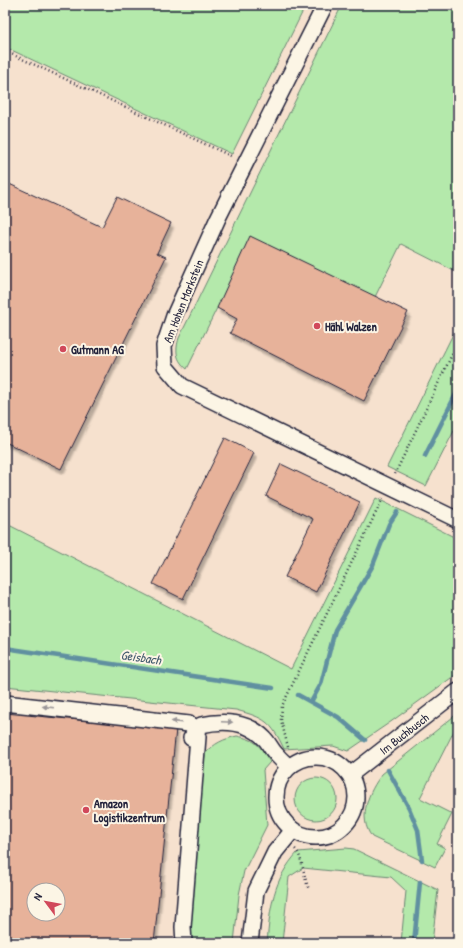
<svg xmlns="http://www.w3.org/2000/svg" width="463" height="948" font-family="'Patrick Hand',sans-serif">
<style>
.built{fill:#f6e1ce;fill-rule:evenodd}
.green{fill:#b4e9ab;stroke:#6b8673}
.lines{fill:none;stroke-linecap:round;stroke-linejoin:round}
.stream{stroke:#6090a0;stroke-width:4.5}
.building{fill:#e7b29a;stroke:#22223b;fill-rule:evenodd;filter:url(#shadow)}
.minor-casing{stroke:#22223b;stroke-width:18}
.path{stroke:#22223b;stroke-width:2.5;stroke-dasharray:1 3;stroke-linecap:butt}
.minor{stroke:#fcf5e5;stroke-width:15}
.oneway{fill:#9a9698}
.poi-dot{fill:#d1495b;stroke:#fcf5e5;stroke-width:1.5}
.labels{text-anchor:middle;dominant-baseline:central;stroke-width:4;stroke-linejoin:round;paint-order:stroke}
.street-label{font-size:12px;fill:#22223b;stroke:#fcf5e5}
.poi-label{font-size:12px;font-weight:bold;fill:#22223b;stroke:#fcf5e5;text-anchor:start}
.water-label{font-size:13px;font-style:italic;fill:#41596d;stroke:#fcf5e5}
</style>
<defs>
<filter id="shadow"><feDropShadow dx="2.5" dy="4.5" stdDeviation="1" flood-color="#0004"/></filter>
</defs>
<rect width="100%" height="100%" fill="#fcf5e5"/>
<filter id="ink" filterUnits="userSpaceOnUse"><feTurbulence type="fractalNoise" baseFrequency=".025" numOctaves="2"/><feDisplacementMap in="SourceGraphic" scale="8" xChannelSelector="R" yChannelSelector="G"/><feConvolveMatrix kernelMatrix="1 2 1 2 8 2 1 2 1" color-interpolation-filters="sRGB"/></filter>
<g filter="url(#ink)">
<path class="built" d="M5,5H458V943H5ZM34,890H58V914H34Z"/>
<path class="green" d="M5,5H306L232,154L5,47Z
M342,5H458V273L401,244L375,297L217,308L187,369C176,360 175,351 179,338Z
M458,324V423L426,486L387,467Z
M376,498L458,539V673L392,721L348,751L333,746L284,749C271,721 265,718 236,710L5,686V523L291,669Z
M458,713V723L420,798L452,814L437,844L445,848L435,867L372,837C357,817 369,791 382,774Z
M237,736C257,740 259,745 270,762L263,770L267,825L244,871L239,895L234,943H192L187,919L205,754C214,743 224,739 237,736Z
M295 799a21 21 0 1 1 42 0a21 21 0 1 1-42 0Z
M346,848L354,849L438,890L432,943H401L406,891L391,877L303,868L289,877L282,943H267C270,908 273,879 298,852Z"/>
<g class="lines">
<path class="stream" d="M425,456L458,390
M5,648L273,688
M298,695L338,717L365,740
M311,702L321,684L335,630L373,565L389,524L397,512
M388,770L409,808L418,830L422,860
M414,943L420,882"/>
</g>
<path class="building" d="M5,182L102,227L117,197L171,223L157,253L166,257L61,469L5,442Z
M250,236L408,312L364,401L230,333L237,319L217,308Z
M225,438L254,453L183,599L153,584Z
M281,464L360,502L316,592L285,577L313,519L266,496Z
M5,713L176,729L154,943H5ZM34,890H58V914H34Z"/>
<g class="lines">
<defs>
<g id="minor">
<path d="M325,5L218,218L174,316L164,346L165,366L182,386L458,520"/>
<path d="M5,703L189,724L196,731L198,737L183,927L184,943"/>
<path d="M191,738L201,725C223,720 248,721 265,739C269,743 271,749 276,754C280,759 285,763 289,767"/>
<circle cx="316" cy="797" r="40"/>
<path id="s1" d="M350,775L458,691"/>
<path d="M250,943L256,891L275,852L293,830"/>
</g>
</defs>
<use href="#minor" class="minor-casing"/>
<path class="path" d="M5,51L233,157
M395,474L458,342
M288,747L281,720L282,706L383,498
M295,849C303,857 303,876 309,889"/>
<use href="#minor" class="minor"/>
</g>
<defs><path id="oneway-solid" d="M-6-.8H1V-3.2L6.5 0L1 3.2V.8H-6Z"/></defs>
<g class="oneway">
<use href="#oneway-solid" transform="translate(48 707) rotate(-173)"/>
<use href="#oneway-solid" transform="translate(177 722) rotate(-173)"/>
<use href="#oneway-solid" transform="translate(227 722) rotate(3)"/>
</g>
</g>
<g class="poi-dot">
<circle cx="317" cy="326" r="4"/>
<circle cx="63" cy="349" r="4"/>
<circle cx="86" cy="810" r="4"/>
</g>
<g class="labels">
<g class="street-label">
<text transform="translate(183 301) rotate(-68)">Am Hohen Markstein</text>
<text stroke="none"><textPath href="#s1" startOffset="68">Im Buchbusch</textPath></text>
</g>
<g class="poi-label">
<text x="325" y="326">Hähl Walzen</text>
<text x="71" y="349">Gutmann AG</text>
<text x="94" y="803">Amazon<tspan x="94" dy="14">Logistikzentrum</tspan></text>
</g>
<g class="water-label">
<text transform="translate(141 657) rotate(8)">Geisbach</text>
</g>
</g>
<rect width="463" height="948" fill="none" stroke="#fcf5e5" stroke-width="20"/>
<rect x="10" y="10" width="443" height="928" fill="none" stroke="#22223b" stroke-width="1.5" filter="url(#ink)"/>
<g transform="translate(46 902) rotate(302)"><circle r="19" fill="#fcf5e5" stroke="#a5a1a1"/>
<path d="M0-3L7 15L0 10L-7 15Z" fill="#d1495b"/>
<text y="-6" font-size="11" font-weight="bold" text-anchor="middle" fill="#22223b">N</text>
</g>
</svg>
